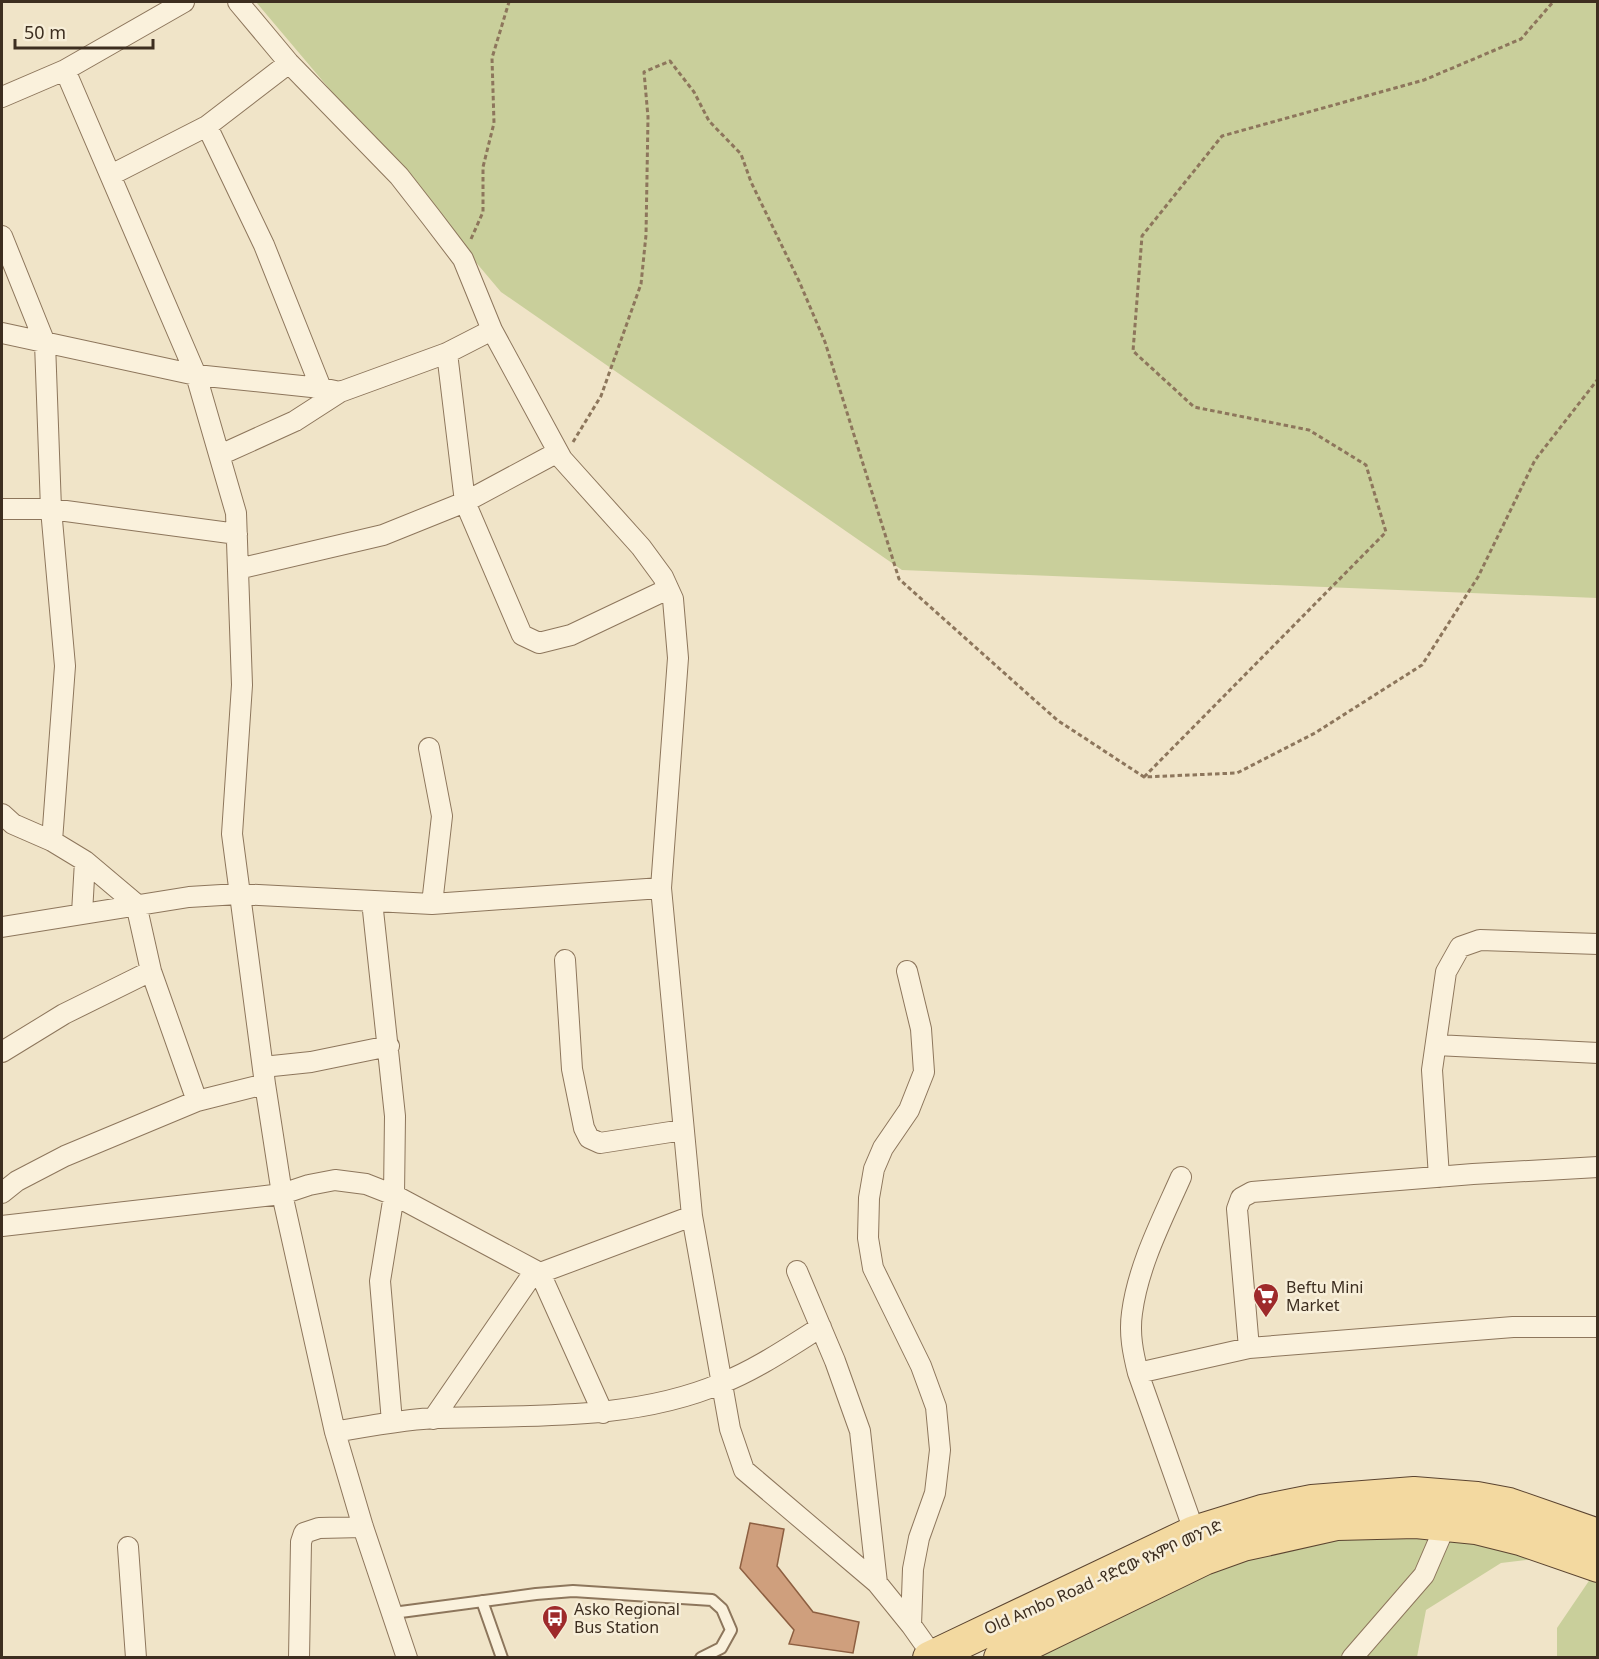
<svg xmlns="http://www.w3.org/2000/svg" width="1599" height="1659" font-family="Georgia,'Noto Sans Ethiopic',serif">
<style>
.green{fill:#c9cf9b}
.building{fill:#cf9f7d;stroke:#8d5f41;stroke-width:1.5}
.lines{fill:none;stroke-linecap:round;stroke-linejoin:round}
.service-casing{stroke:#8d765c;stroke-width:14}
.minor-casing{stroke:#8d765c;stroke-width:22}
.primary-casing{stroke:#5b4430;stroke-width:34}
.path{stroke:#8d765c;stroke-width:3;stroke-dasharray:4.5 3;stroke-linecap:butt}
.service{stroke:#faf1dc;stroke-width:10}
.minor{stroke:#faf1dc;stroke-width:20}
.primary{stroke:#f3d9a0;stroke-width:32}
.labels{text-anchor:middle;dominant-baseline:central;stroke-width:5;stroke-linejoin:round;paint-order:stroke}
.poi-label{font-size:16px;fill:#3d2e20;stroke:#f7eed8;text-anchor:start}
.street-label{font-size:16px;fill:#3d2e20;stroke:#f7eed8}
</style>
<rect width="100%" height="100%" fill="#f0e4c8"/>
<path class="green" d="M256,2H1597V598L902,570L501,292Z
M1347,1528L1475,1531L1561,1556L1501,1563L1426,1610L1417,1657L1031,1658L1239,1559Z
M1597,1569V1657L1557,1658V1628Z"/>
<path class="building" d="M750,1523L784,1529L777,1566L813,1612L859,1622L853,1653L789,1644L794,1630L740,1568Z"/>
<g class="lines">
<defs>
<path id="service" d="M482,1601L502,1658
M393,1613L536,1594L573,1591L712,1600L722,1609L731,1630L721,1648L701,1658"/>
<path id="minor" d="M238,2L289,63L399,176L431,217L463,259L492,330
M65,70L196,375L236,513L242,685L232,834L265,1084L282,1194L335,1432L363,1527L407,1658
M2,97L65,70L184,2
M207,126L264,245L321,388
M111,175L207,126L289,63
M2,236L45,343L51,509L65,666L52,841L85,861L136,904L151,971L197,1101
M2,333L196,375L321,388L340,392L447,353L492,330L562,459L641,547L663,577L673,599L678,658L661,888L692,1216L730,1429L744,1470L877,1583L911,1625
M447,353L465,502L522,635L539,643L571,635L668,589
M220,455L295,421L340,392
M2,509H51L237,534
M238,569L383,535L465,502L558,452
M429,748L442,816L432,904
M2,814L13,824L52,841
M372,901L395,1116L394,1195L380,1281L392,1422
M82,913L85,861
M2,927L189,897L238,894L432,904L661,888
M565,960L572,1069L584,1128L589,1138L600,1143L683,1130
M907,971L921,1029L924,1072L909,1110L883,1148L874,1169L869,1198L868,1238L873,1268L921,1366L936,1407L940,1450L935,1493L919,1538L913,1569L911,1625L933,1656
M1436,1045L1598,1053
M2,1052L64,1014L151,971
M263,1067L311,1062L389,1046
M1439,1177L1432,1070L1446,972L1460,947L1480,940L1598,944
M2,1193L17,1181L65,1156L197,1101L265,1084
M2,1226L282,1194L309,1185L335,1180L366,1184L394,1195L540,1273L692,1216
M797,1271L835,1361L860,1431L877,1583
M540,1273L603,1413
M1249,1348L1237,1209L1241,1198L1252,1192L1473,1174L1598,1167
M1138,1373C1133,1353 1129,1334 1132,1313C1138,1266 1162,1220 1181,1177
M433,1419L534,1272
M335,1432C368,1426 401,1420 435,1418C528,1415 634,1421 722,1383C757,1369 789,1347 821,1327
M1198,1542L1138,1373L1249,1348L1513,1327H1598
M128,1547L136,1658
M299,1658L301,1542L304,1533L319,1528L363,1527
M1352,1658L1424,1575L1446,1524"/>
<path id="primary" d="M929,1658L1194,1532L1262,1511L1312,1501L1414,1493L1477,1498L1509,1504L1598,1535
M1000,1658L1204,1559L1243,1545L1337,1524L1416,1522L1476,1528L1520,1539L1598,1566"/>
</defs>
<use href="#service" class="service-casing"/>
<use href="#minor" class="minor-casing"/>
<use href="#primary" class="primary-casing"/>
<path class="path" d="M471,239L483,212V167L494,123L492,58L509,2
M573,442L601,396L641,284L646,235L648,117L644,72L670,61L694,92L709,121L741,154L751,182L799,281L825,342L899,579L1057,720L1144,777L1237,773L1315,733L1422,665L1478,577L1535,460L1598,379
M1144,777L1386,532L1366,465L1309,430L1194,407L1133,351L1142,236L1222,136L1424,80L1521,39L1553,2"/>
<use href="#service" class="service"/>
<use href="#minor" class="minor"/>
<use href="#primary" class="primary"/>
</g>
<defs>
<symbol id="supermarket-pin" viewBox="-11 -11 22 30"><path d="M0 17L-7.5 6A9.5 9.5 0 1 1 7.5 6Z" fill="#9e2a2b" stroke="#f7eed8"/><path d="M-6-5.5h2.5l.6 2H6L4.5 2H-2.5L-4.4-4H-6ZM-1.5 3.2a1.3 1.3 0 1 0 .1 0ZM3 3.2a1.3 1.3 0 1 0 .1 0Z" fill="#fff"/></symbol>
<symbol id="bus-pin" viewBox="-11 -11 22 30"><path d="M0 17L-7.5 6A9.5 9.5 0 1 1 7.5 6Z" fill="#9e2a2b" stroke="#f7eed8"/><path d="M-5-6H5V4H4V6H2V4H-2V6H-4V4H-5ZM-3.5-4V0h7V-4ZM-3.5 1.2v1.5H-2V1.2ZM2 1.2v1.5H3.5V1.2Z" fill="#fff"/></symbol>
</defs>
<g fill-rule="evenodd">
<use href="#supermarket-pin" x="1251" y="1281" width="30" height="40"/>
<use href="#bus-pin" x="540" y="1603" width="30" height="40"/>
</g>
<g class="labels">
<g class="poi-label">
<text x="1286" y="1287">Beftu Mini<tspan x="1286" dy="18">Market</tspan></text>
<text x="574" y="1609">Asko Regional<tspan x="574" dy="18">Bus Station</tspan></text>
</g>
<g class="street-label">
<text transform="translate(1103 1577) rotate(-24)">Old Ambo Road -የድሮው የአምቦ መንገድ</text>
</g>
</g>
<rect width="1599" height="1659" fill="none" stroke="#3d2e20" stroke-width="6"/>
<path d="M15 39v9h138v-9" fill="none" stroke="#3d2e20" stroke-width="3"/>
<text x="24" y="39" font-size="18" fill="#3d2e20" stroke="#f7eed8" stroke-width="4.5" paint-order="stroke">50 m</text>
</svg>
